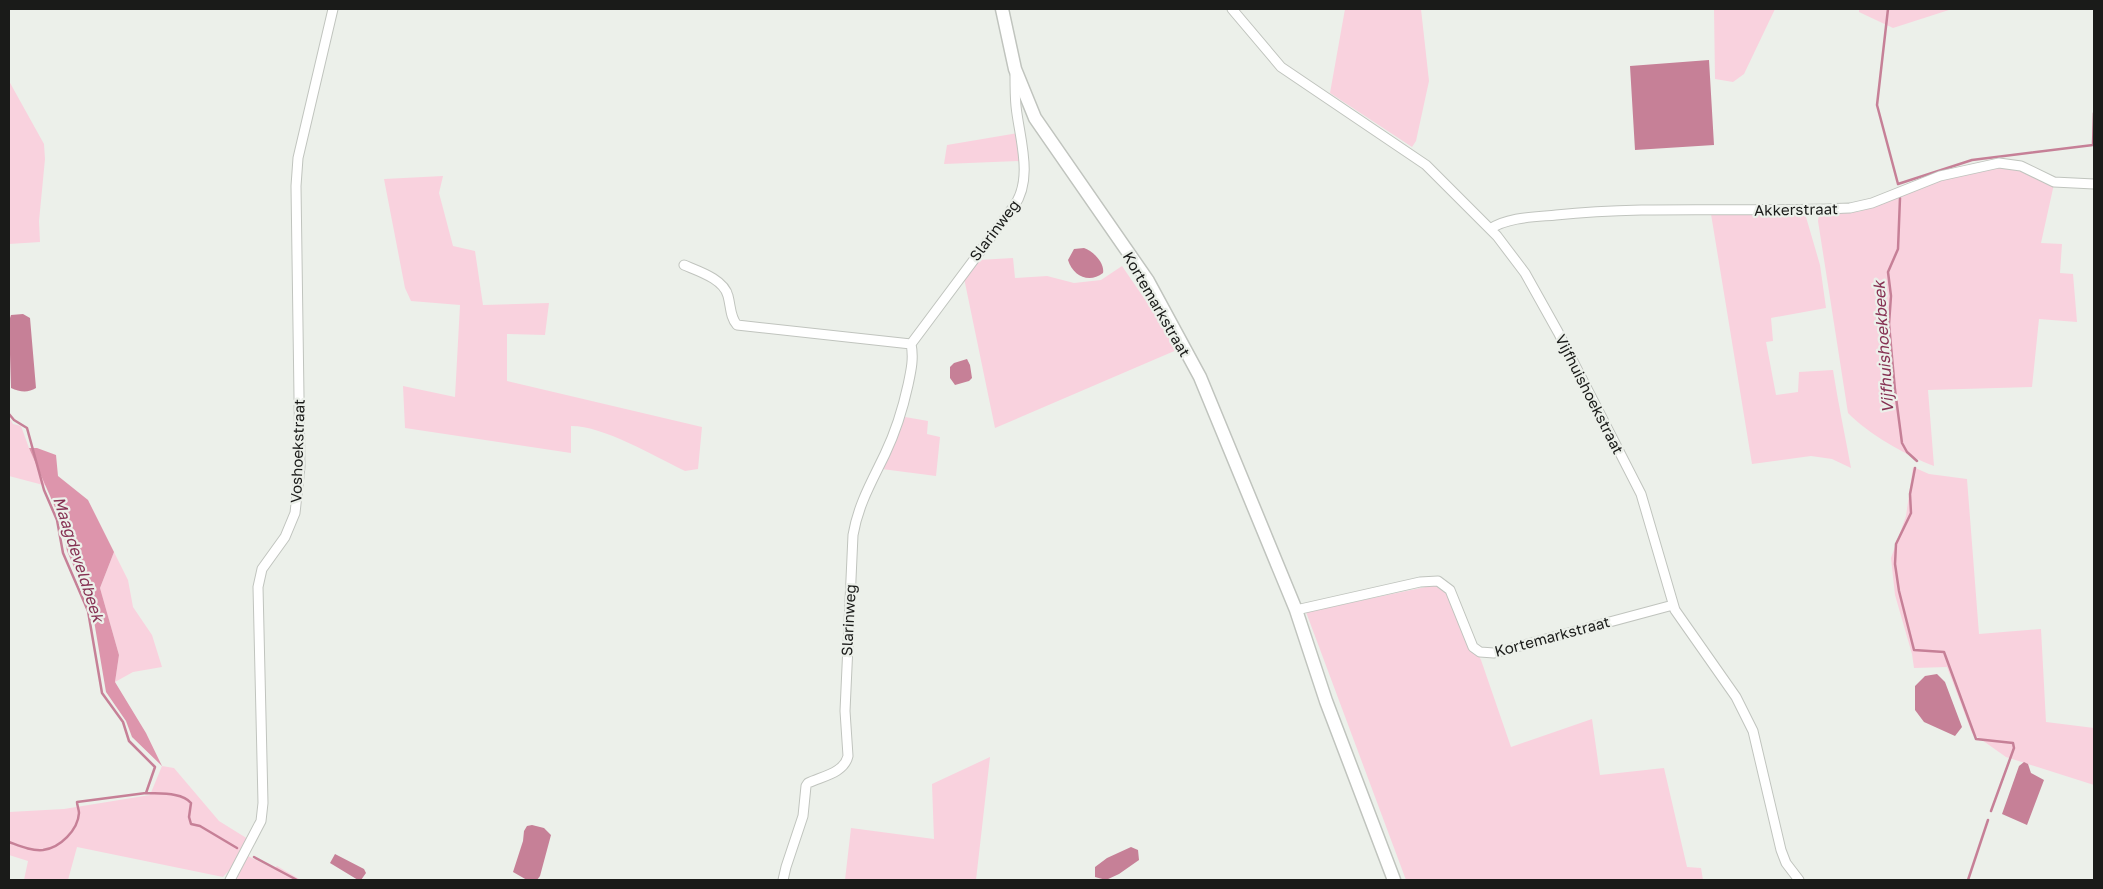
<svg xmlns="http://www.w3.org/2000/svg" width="2103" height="889" font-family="'Golos Text',sans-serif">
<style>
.green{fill:#f9d2de}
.forest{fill:#dd95ac}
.water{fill:#c68097}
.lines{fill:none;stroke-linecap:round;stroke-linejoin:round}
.stream{stroke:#c68097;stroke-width:2.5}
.street-casing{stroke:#c0c4be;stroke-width:11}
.secondary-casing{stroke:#c0c4be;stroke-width:15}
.street{stroke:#fff;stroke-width:9}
.secondary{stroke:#fff;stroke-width:12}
.labels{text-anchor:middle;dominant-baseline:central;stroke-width:4.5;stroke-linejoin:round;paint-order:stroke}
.street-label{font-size:15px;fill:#1a1b19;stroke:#ecf0ea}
.water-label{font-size:16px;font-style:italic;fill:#863153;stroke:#ecf0ea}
</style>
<rect width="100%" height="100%" fill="#ecf0ea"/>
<path class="green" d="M1345,9H1421L1429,81L1416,141L1412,147L1330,93Z
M1714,9H1775L1744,74L1733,82L1715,79Z
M1859,9H1952L1893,28L1859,12Z
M9,81L44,144L45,159L39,221L40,242L9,244Z
M1018,133L1020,161L944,164L947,145Z
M2000,166L2023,171L2054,184L2041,243L2062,244L2060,273L2073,274L2077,322L2039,319L2032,387L1928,390L1934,466C1907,456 1867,433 1848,413L1818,221L1819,214L1826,211L1858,212L1940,179Z
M443,176L439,193L453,246L475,251L483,305L549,303L545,335L507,334V381L702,427L698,469L685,471C654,456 604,426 571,426V453L405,428L403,386L455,397L460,305L411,301L405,288L384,179Z
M1797,213L1806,217L1820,265L1826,308L1771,318L1773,341L1766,342L1776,395L1798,392L1799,372L1833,370C1838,403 1845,435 1851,468L1832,459L1811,456L1752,464L1711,214Z
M1013,258L1015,278L1047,276L1074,283L1101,280L1122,266L1179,349L995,428L964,278L978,260Z
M9,417L13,424L21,426L29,448L47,486L9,476Z
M905,417L928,421L927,434L940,437L936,476L882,469Z
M1913,467L1929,474L1967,479L1979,634L2041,629L2046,722L2094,728V785L2006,757L1972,733L1947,667L1914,668L1912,654L1895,595L1891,558L1906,516Z
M114,552L128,580L133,607L152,635L162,667L133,672L115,682L119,655L100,588Z
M1435,585L1447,594L1481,660L1511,747L1592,719L1600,775L1664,768L1687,867L1701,868L1703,880H1406L1306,612Z
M990,757L976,880H845L851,828L934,839L932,784Z
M162,766L174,768L219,821L248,839L234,865L223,877L77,847L68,880H24L28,861L9,855V812L64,809L150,795Z
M246,855L274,869L277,866L301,880H234Z"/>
<path class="forest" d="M29,448H37L56,455L58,476L88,500L114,552L100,588L119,655L115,682L146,733L162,766L132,737L126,721L106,692L92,609L67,551L61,521Z"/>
<path class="water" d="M1709,60L1714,145L1635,150L1630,66Z
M1084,248C1093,251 1105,263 1103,273C1089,284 1073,276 1068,260L1074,249Z
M23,314L30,318L36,388C28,393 20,392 11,388L9,321L11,315Z
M967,359L970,365L972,378L969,381L955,385L950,378V367L954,363Z
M1937,674L1945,682L1962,727L1955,736L1924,722L1915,710V686L1925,676Z
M2024,762L2028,764L2031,773L2044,780L2027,825L2002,814L2019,766Z
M532,825L544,828L551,835L540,876L537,880H527L513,872L523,841L524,831L527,826Z
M1131,847L1138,850L1139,860L1119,874L1106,880L1095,877V867L1107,858Z
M335,854L364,869L366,873L361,880H358L330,863Z"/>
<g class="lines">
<path class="stream" d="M1888,9L1877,105L1898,184
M1898,184L1972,160L2093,145L2094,113
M1900,198L1898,249L1888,272L1891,296L1889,324L1895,390L1902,443L1907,452L1917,461
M9,414L14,420L27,428L44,490L57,520L63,553L88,611L102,693L123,722L129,741L155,767L146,793C159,794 182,792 191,803L189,817L191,824L200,826L237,848
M1915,468L1910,494L1911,513L1896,544L1895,564L1899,591L1914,650L1944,652L1976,739L2013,743L2014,748L1991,811
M9,842C20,846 31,851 43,850C60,848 78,830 79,813C79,810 77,805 77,802L146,793
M254,857L297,880
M1968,880L1988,820"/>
<defs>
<path id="street" d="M1232,9L1281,67L1426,165L1497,236L1525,273L1558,332L1641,494L1675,610L1736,697L1753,731L1781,850L1786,863L1799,880
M1490,229C1508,217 1535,217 1556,215C1654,205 1752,213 1850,208L1872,203L1940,176L1999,163L2021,166L2054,182L2094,184
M684,265C698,271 724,279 728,296C731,307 730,317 737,325L911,344
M1296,610L1420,582L1438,581L1450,590L1473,647L1480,652L1494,653L1673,605
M230,880L261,821L263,803L258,587L262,569L285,537L295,513L300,467L296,186L298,158L333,9
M783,880L786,867L803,816L806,786L808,783C823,776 844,773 848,756L845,711L853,535C858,505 872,481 885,454C895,433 903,408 908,385C911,371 914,358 911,344L1014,206C1034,178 1019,137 1016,106C1015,96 1015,85 1015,75"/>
<path id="secondary" d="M1002,9L1015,69L1035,118L1148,281L1200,377L1296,610L1326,701L1394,880"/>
</defs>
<use href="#street" class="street-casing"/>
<use href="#secondary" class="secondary-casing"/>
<use href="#street" class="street"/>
<use href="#secondary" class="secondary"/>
</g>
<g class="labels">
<g class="street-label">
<text transform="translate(1796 209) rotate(-1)">Akkerstraat</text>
<text transform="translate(994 230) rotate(-53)">Slarinweg</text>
<text transform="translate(1157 304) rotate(60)">Kortemarkstraat</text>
<text transform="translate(1590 394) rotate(63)">Vijfhuishoekstraat</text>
<text transform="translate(297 451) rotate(-88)">Voshoekstraat</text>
<text transform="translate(848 620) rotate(-87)">Slarinweg</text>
<text transform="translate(1552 636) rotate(-15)">Kortemarkstraat</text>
</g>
<g class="water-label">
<text transform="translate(1883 347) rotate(-94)">Vijfhuishoekbeek</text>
<text transform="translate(79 559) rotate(72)">Maagdeveldbeek</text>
</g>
</g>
<rect width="2103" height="889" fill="none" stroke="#1a1b19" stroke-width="20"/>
</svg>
